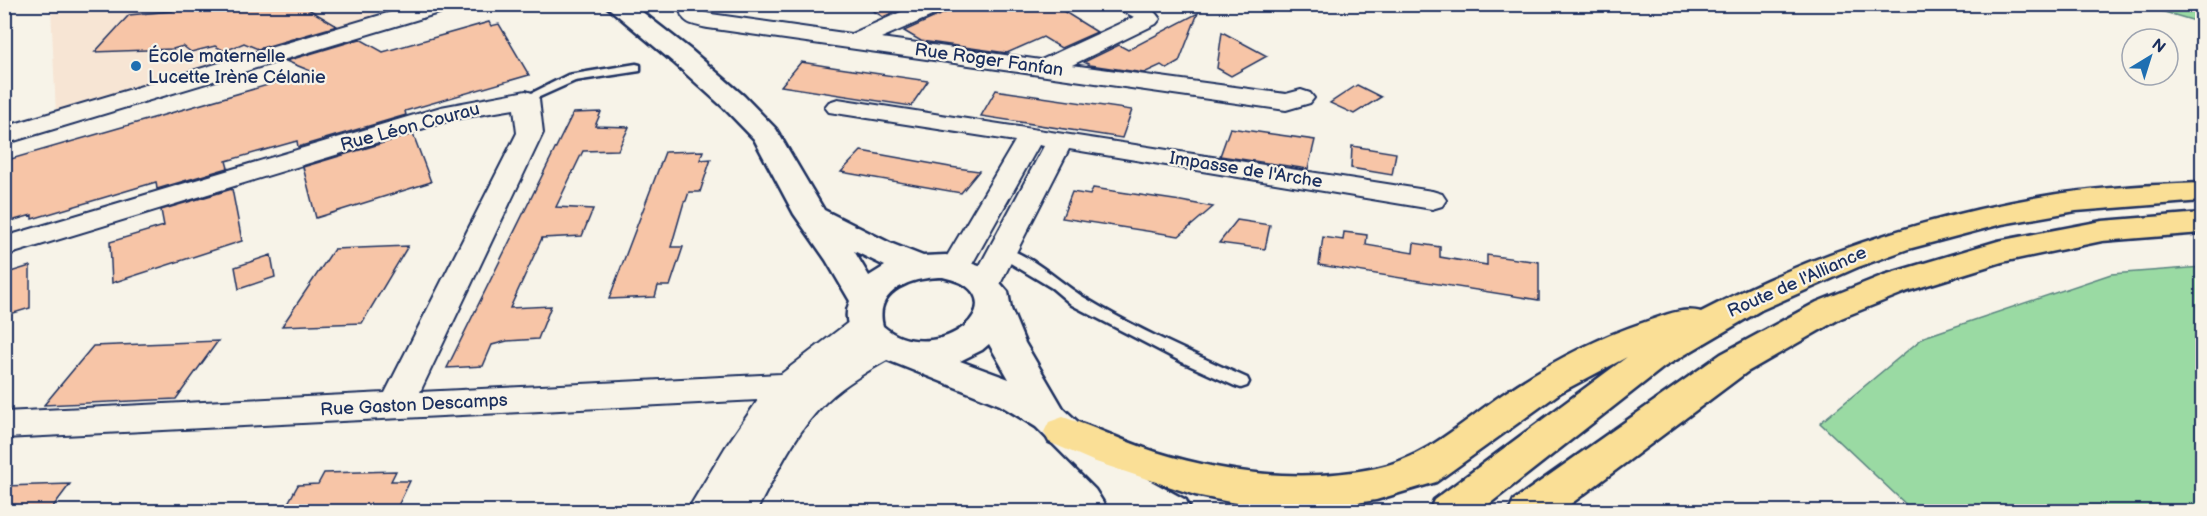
<svg xmlns="http://www.w3.org/2000/svg" width="2207" height="516" font-family="'Balsamiq Sans',sans-serif">
<style>
.built{fill:#f7e5d4}
.green{fill:#9adaa3;stroke:#5a8480;stroke-width:1.5}
.building{fill:#f7c5a7;stroke:#1b2f5e;stroke-width:1.5}
.lines{fill:none;stroke-linecap:round;stroke-linejoin:round}
.service-casing{stroke:#1b2f5e;stroke-width:5}
.minor-casing{stroke:#1b2f5e;stroke-width:4}
.secondary-casing{stroke:#1b2f5e;stroke-width:5}
.trunk-casing{stroke:#1b2f5e;stroke-width:5}
.service{fill:#f7f3e8;fill-rule:evenodd}
.minor{fill:#f7f3e8;fill-rule:evenodd}
.secondary{fill:#f7f3e8;fill-rule:evenodd}
.trunk{fill:#fadf96;fill-rule:evenodd}
.poi-dot{fill:#1f6fb2;stroke:#f7f3e8;stroke-width:2}
.labels{text-anchor:middle;dominant-baseline:central;stroke-width:4.5;stroke-linejoin:round;paint-order:stroke}
.poi-label{font-size:18px;fill:#1b2f5e;stroke:#f7f3e8;text-anchor:start}
.street-label{font-size:18px;fill:#1b2f5e;stroke:#f7f3e8}
</style>
<rect width="100%" height="100%" fill="#f7f3e8"/>
<filter id="ink" filterUnits="userSpaceOnUse"><feTurbulence type="fractalNoise" baseFrequency=".0167" numOctaves="2"/><feDisplacementMap in="SourceGraphic" scale="12" xChannelSelector="R" yChannelSelector="G"/><feConvolveMatrix kernelMatrix="1 2 1 2 8 2 1 2 1" color-interpolation-filters="sRGB"/></filter>
<g filter="url(#ink)">
<path class="built" d="M67,4H375L372,10L380,18L56,114L51,8Z"/>
<path class="green" d="M2139,5H2202V23L2144,6Z
M2202,267V511H1913L1820,423L1924,337L2111,274Z"/>
<path class="building" d="M184,4H300L337,26L258,49L244,43L225,51L215,46L191,52L183,46L173,49L95,52L129,15L172,11Z
M862,4H912L883,17Z
M953,4H1052L1097,32L1061,48L1043,37L1007,53L921,41L904,31L949,11Z
M1198,13L1179,62L1167,69L1161,65L1144,73L1090,65L1084,62L1119,45L1128,50Z
M489,22L491,26L499,24L529,75L405,111L406,115L298,147L297,141L226,161L228,168L157,189L156,182L32,219V215L4,223V161L313,72L286,61L360,39L383,52Z
M1222,32L1267,56L1231,76L1217,68Z
M801,62L832,67L928,81L911,106L781,86Z
M1357,85L1381,97L1354,114L1330,103Z
M996,90L1001,91L1132,110L1122,138L981,116Z
M601,112L595,126L629,127L618,150L583,151L556,207L593,209L582,236L542,238L510,308L551,306L538,339L507,341L492,345L483,366L447,368L573,113Z
M1230,128L1315,140L1308,169L1220,156Z
M413,134L431,182L316,218L303,167Z
M1352,146L1396,153L1392,175L1351,168Z
M703,151L700,160L711,159L700,192H689L686,201L684,202L671,247H683L670,286H658L655,297L609,299L665,152Z
M861,151L950,167L979,171L961,193L841,172Z
M1093,188L1181,201L1213,207L1179,236L1062,218L1072,192L1090,195Z
M232,189L242,241L112,283L110,242L164,226L161,210Z
M1237,220L1270,225L1265,249L1219,243Z
M1344,232L1367,235L1366,245L1413,253L1414,243L1440,247V257L1487,265V255L1539,262V300L1319,265L1323,237L1343,240Z
M408,246L362,323L282,326L334,249Z
M271,255L275,277L239,289L235,267Z
M30,266V308L4,316V274Z
M218,341L176,399L44,405L93,346Z
M396,471L391,481H410L395,512H283L298,485L318,484L324,473Z
M70,484L49,512H4V486Z"/>
<g class="lines">
<defs>
<path id="service" d="M636,64L640,65V71L575,81L526,103L520,99L568,75Z
M1002,247C1032,255 1059,282 1085,298C1134,328 1194,354 1247,378L1249,382L1247,386L1241,388L1235,386L1182,362L1072,305L1052,288L997,255L995,252Z"/>
<path id="minor" d="M418,4H455L452,9L4,144V127Z
M682,4H709L703,12L711,14L851,34L919,4H951L948,9L881,38L1041,60L1134,17L1119,9L1116,4C1137,4 1147,0 1160,19L1156,24L1072,65L1286,94L1301,90L1310,93L1314,98L1310,103L1286,110L708,28C694,25 681,24 680,8Z
M526,91L535,94L539,99L543,133L420,392L781,374L854,318L865,315L876,318L881,326L876,334L863,344L884,335L896,339L900,347L896,355C871,369 846,383 826,402C795,432 776,474 756,512H693L690,506L725,448L758,400L4,438V412L385,393L517,133L514,109L454,119L4,256V237L441,107Z
M838,99L1432,191L1442,194L1446,200L1442,206L1432,209L1069,149L1000,284L996,291L985,294L974,291L970,284L1044,146L1039,145L966,275L955,278L944,275L940,268L1015,141L829,112L825,107L829,102Z"/>
<path id="secondary" d="M604,4H632L691,50L744,96L776,129L824,210L890,243L923,256L946,255L988,269L1008,292L1011,309L1025,343L1063,408L1127,468L1186,500L1191,512H1112L1097,488L1036,427L1000,405L867,352C852,339 841,321 850,301L826,260L794,214L754,139L724,108L673,62ZM854,251L885,266L869,276ZM943,277C950,279 959,281 965,285C1007,314 928,366 883,326C873,289 914,277 943,277ZM989,344L1009,379L960,361L982,350Z"/>
<path id="trunk" d="M2202,183V201L2076,211L2002,224L1908,249L1858,267L1761,310L1664,367L1479,512H1429L1434,500L1627,357L1561,392L1436,482L1376,500L1330,507L1285,508L1240,504L1195,495L1093,461L1049,442L1044,432L1049,422L1063,417C1095,427 1125,442 1156,452C1227,474 1303,483 1376,468C1426,458 1462,422 1503,394C1547,364 1594,339 1645,322C1663,316 1682,307 1701,312C1813,253 1932,214 2057,194C2105,187 2154,185 2202,183Z
M2202,213V233L2102,241L2002,262L1908,291L1841,318L1747,372L1560,512H1509L1514,500L1721,354L1817,302L1884,275L1998,241L2102,221Z"/>
</defs>
<use href="#service" class="service-casing"/>
<use href="#minor" class="minor-casing"/>
<use href="#secondary" class="secondary-casing"/>
<use href="#trunk" class="trunk-casing"/>
<use href="#service" class="service"/>
<use href="#minor" class="minor"/>
<use href="#secondary" class="secondary"/>
<use href="#trunk" class="trunk"/>
</g>
</g>
<circle class="poi-dot" cx="136" cy="66" r="6"/>
<g class="labels">
<g class="poi-label">
<text x="148" y="56">École maternelle<tspan x="148" dy="21">Lucette Irène Célanie</tspan></text>
</g>
<g class="street-label">
<text transform="translate(989 60) rotate(8)">Rue Roger Fanfan</text>
<text transform="translate(410 127) rotate(-15)">Rue Léon Courau</text>
<text transform="translate(1246 170) rotate(9)">Impasse de l'Arche</text>
<text transform="translate(1797 282) rotate(-24)">Route de l'Alliance</text>
<text transform="translate(414 405) rotate(-3)">Rue Gaston Descamps</text>
</g>
</g>
<rect width="2207" height="516" fill="none" stroke="#f7f3e8" stroke-width="24"/>
<rect x="12" y="12" width="2183" height="492" fill="none" stroke="#1b2f5e" stroke-width="2" filter="url(#ink)"/>
<g transform="translate(2150 57) rotate(38)"><circle r="28" fill="#f7f3e8" stroke="#9fa5b1" stroke-width="1.5"/>
<path d="M0-4.5L10 22L0 15L-10 22Z" fill="#1f6fb2"/>
<text y="-9" font-size="16" font-weight="bold" text-anchor="middle" fill="#1b2f5e">N</text>
</g>
</svg>
